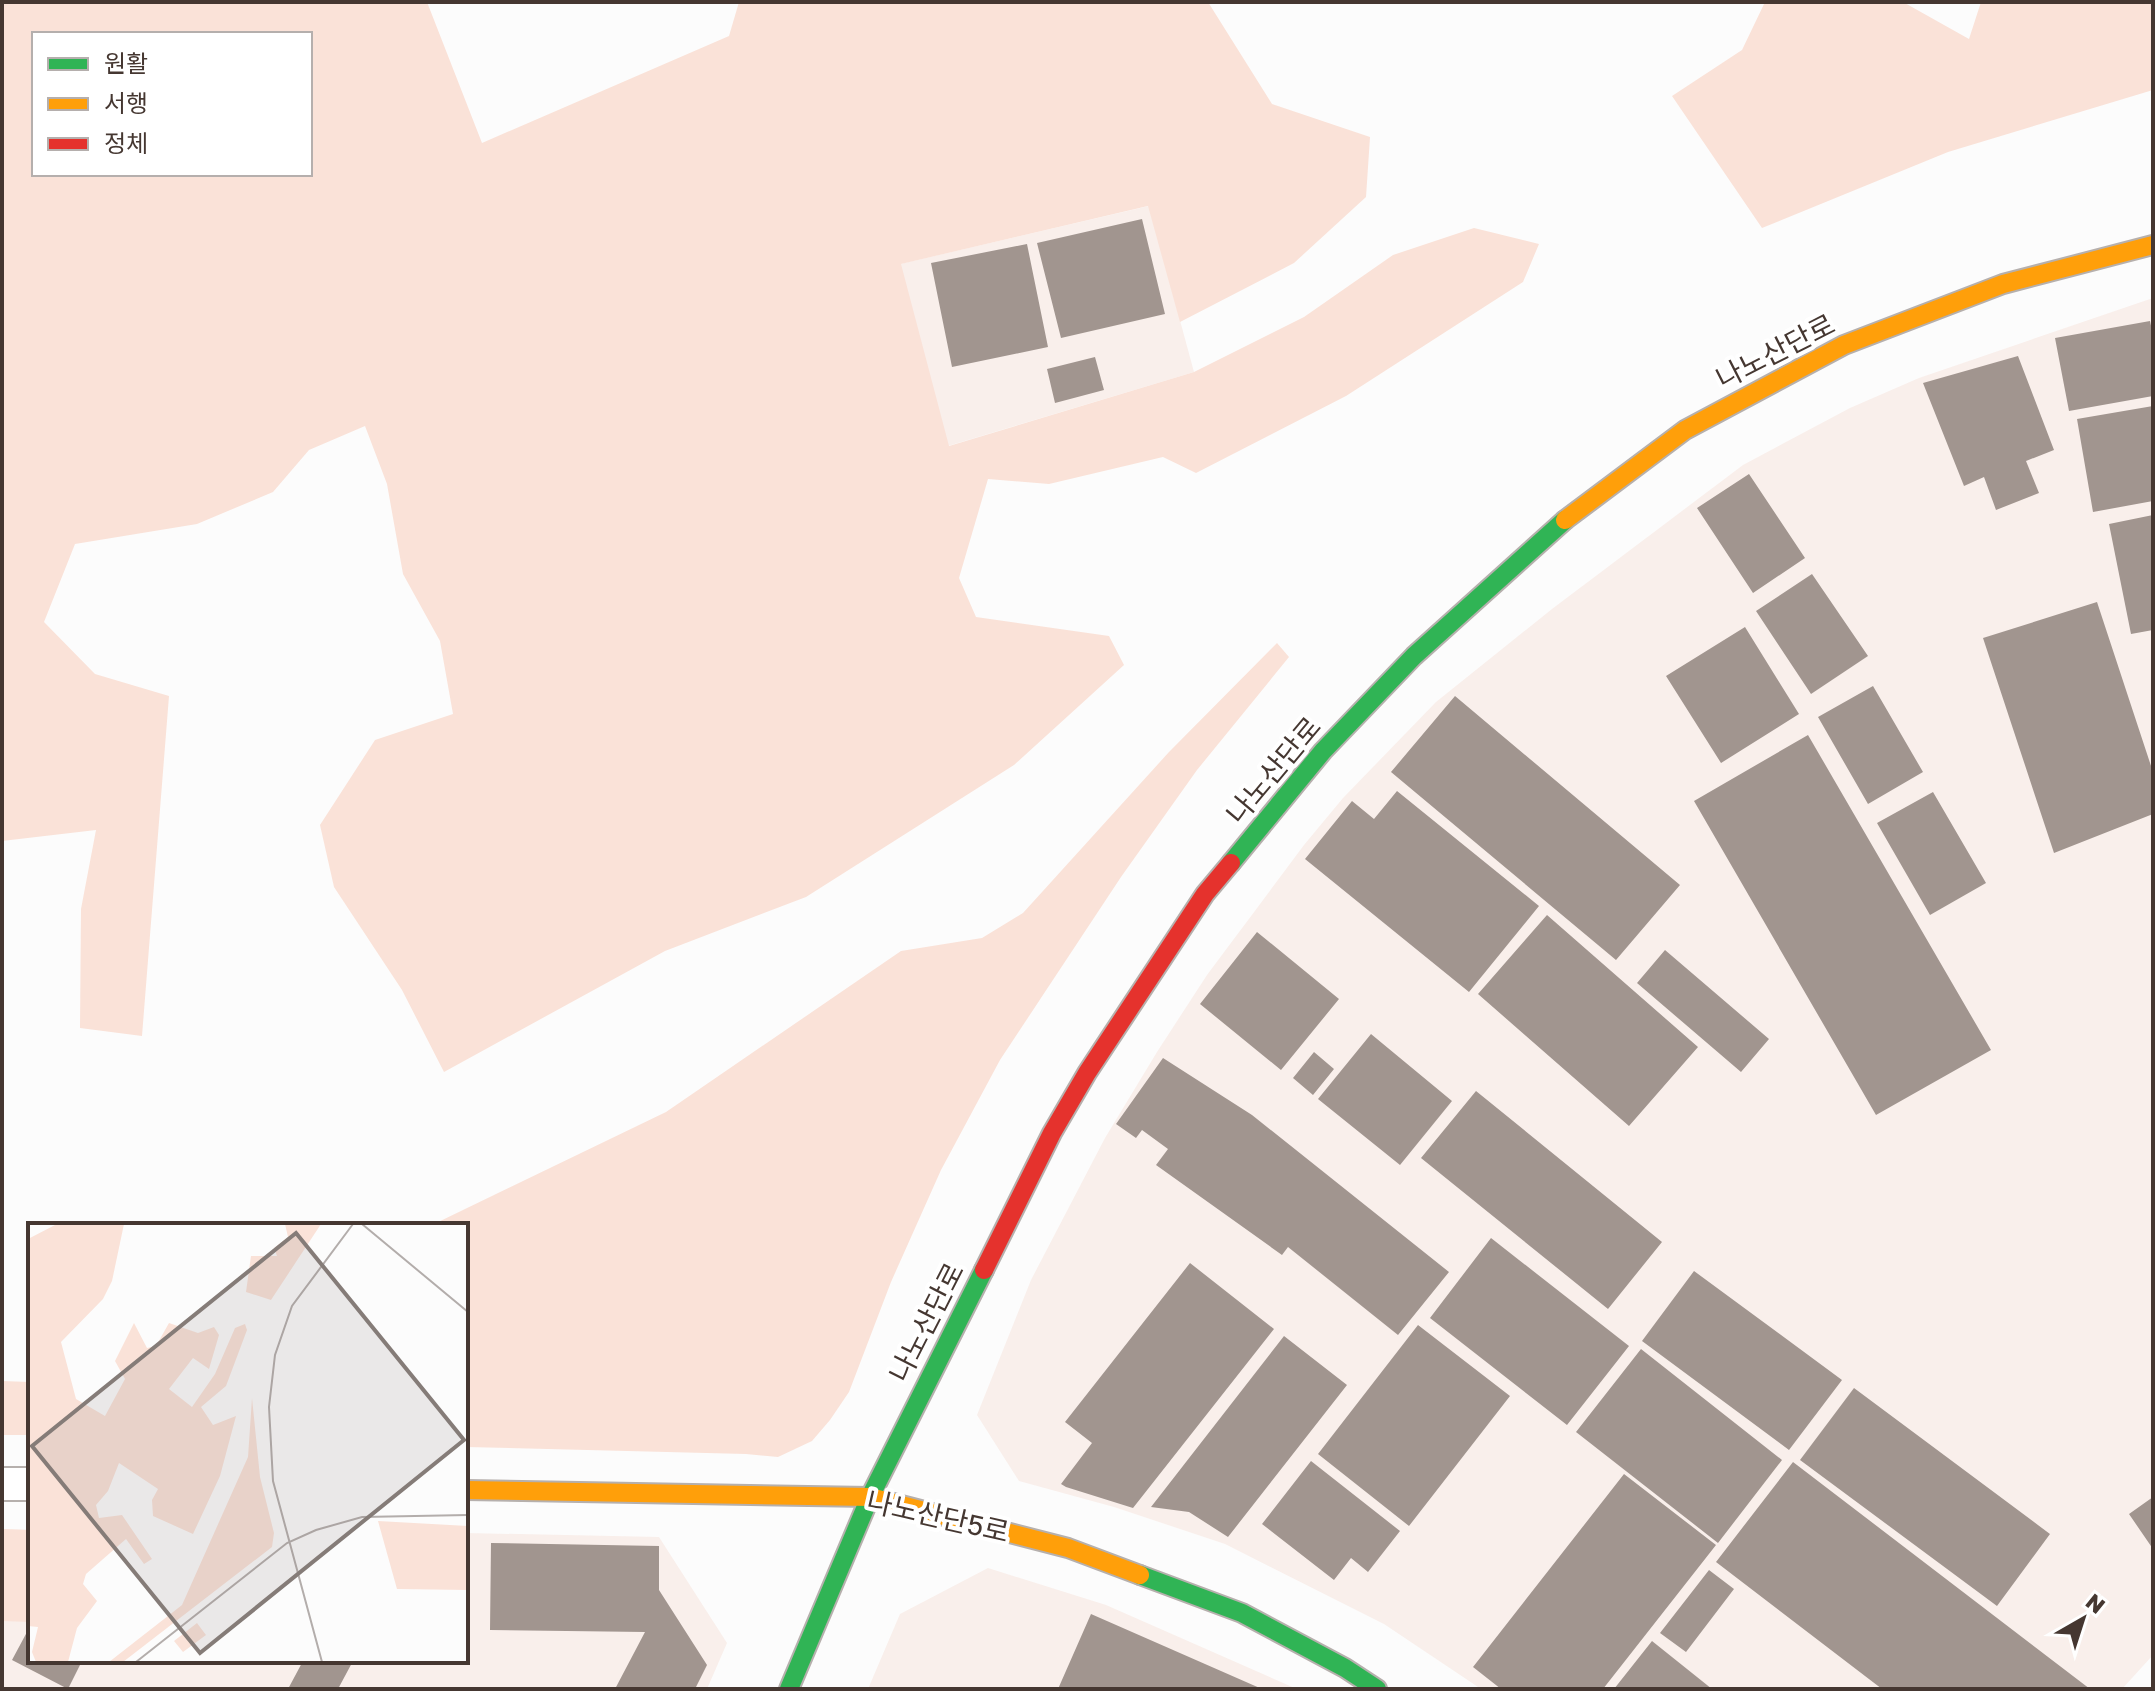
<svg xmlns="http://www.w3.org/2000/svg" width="2155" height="1691" font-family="'Golos Text','Noto Sans KR',sans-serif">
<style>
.built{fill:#f9efeb}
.green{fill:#fae2d8;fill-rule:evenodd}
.building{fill:#a1958f}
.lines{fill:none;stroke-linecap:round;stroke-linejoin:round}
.street-casing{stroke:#b6b0ad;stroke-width:36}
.fast-casing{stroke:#b6b0ad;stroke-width:22}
.slow-casing{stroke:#b6b0ad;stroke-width:22}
.jam-casing{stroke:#b6b0ad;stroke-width:22}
.street{stroke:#fff;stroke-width:32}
.fast{stroke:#30b455;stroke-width:18}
.slow{stroke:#ff9f0a;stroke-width:18}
.jam{stroke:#e5322d;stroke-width:18}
.labels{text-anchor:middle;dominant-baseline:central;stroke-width:8;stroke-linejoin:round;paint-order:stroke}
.street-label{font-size:28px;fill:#453731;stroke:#fff}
.inset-road{fill:none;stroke:#b3adab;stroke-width:2}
.view{fill:#857c78;fill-opacity:0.15;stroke:#857c78;stroke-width:4}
.inset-edge{fill:none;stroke:#453731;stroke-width:4}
</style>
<rect width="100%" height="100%" fill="#fcfcfc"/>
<path class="built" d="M1149,206L1194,372L948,446L900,264Z
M2153,298V1655L2122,1689H1481L1384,1624L1225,1544L1114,1507L1019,1481L977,1415L1031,1280L1105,1138L1157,1052L1207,975L1304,845L1343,798L1436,702L1552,609L1743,465L1850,408L1919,378Z
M2,1529L30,1530V1661H466V1533L659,1537L727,1643L707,1689H2Z
M988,1568L1106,1605L1297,1689H868L900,1614Z"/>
<path class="green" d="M2,2H427L482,143L729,36L739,2H1208L1272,104L1370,137L1366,197L1294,263L1180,322L1148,206L901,264L949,446L1194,372L1304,317L1393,255L1474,228L1539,244L1523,282L1346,396L1196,473L1163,457L1049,484L988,479L959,578L976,617L1109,636L1124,665L1014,765L806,897L665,951L444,1072L402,990L334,887L320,825L375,740L453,714L440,641L403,574L387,484L365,426L309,450L273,492L197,524L75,544L44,622L95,674L169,696L142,1036L80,1028L81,909L96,830L2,841ZM34,34H310V174H34Z
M1765,2H1903L1969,39L1981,2H2153V90L1948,152L1762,228L1672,96L1742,50Z
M1277,643L1289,657L1197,770L1121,877L1000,1060L941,1170L891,1282L849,1392L830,1420L812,1441L778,1457L746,1454L466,1447V1225H432L666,1112L901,951L982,938L1023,913L1169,752Z
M2,1381L30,1382V1435H2Z
M2,1529L30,1530V1622L2,1621Z"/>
<path class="building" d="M1142,219L1165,314L1061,338L1037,243Z
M1027,244L1048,347L952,367L931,263Z
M2150,321L2153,335V396L2069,411L2055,338Z
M2018,356L2054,450L2026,461L2039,493L1996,510L1984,477L1964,486L1923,383Z
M1095,357L1104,390L1055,403L1047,369Z
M2153,406V501L2093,512L2077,419Z
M1749,474L1805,558L1753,593L1697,508Z
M2153,515V630L2131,634L2109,524Z
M1812,574L1868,656L1811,694L1756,611Z
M2097,602L2153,772V814L2054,853L1983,638Z
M1745,627L1799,714L1721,763L1666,676Z
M1873,686L1923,772L1868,804L1818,717Z
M1455,696L1680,885L1616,960L1391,772Z
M1808,735L1991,1050L1876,1115L1694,801Z
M1397,791L1539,906L1469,992L1305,859L1352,801L1374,819Z
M1933,792L1986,883L1930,915L1877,823Z
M1547,915L1698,1047L1629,1126L1478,994Z
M1257,932L1339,999L1281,1070L1200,1004Z
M1665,950L1769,1039L1741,1072L1637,983Z
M1371,1034L1452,1101L1400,1165L1318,1099Z
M1314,1052L1334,1069L1313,1095L1293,1078Z
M1163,1058L1252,1115L1449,1272L1398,1335L1288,1247L1282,1255L1156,1165L1168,1149L1142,1130L1136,1138L1116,1124Z
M1476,1091L1662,1242L1608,1309L1421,1158Z
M1491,1238L1629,1346L1567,1425L1430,1318Z
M1190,1263L1274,1329L1133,1508L1066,1487L1061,1484L1092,1443L1065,1422Z
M1694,1271L1842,1380L1789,1450L1642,1341Z
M1418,1325L1510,1396L1409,1526L1318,1454Z
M1284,1336L1347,1385L1228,1537L1189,1512L1151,1507Z
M1641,1349L1782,1460L1718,1543L1576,1432Z
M1854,1388L2050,1534L1997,1606L1800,1460Z
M1311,1461L1400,1531L1368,1572L1351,1558L1334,1580L1262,1524Z
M1793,1462L2090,1689H1882L1716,1562Z
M1624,1474L1716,1545L1603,1689H1501L1473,1667Z
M2153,1497V1549L2129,1514Z
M491,1543L659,1546V1590L707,1665L695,1689H615L645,1632L490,1630Z
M1709,1570L1734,1589L1686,1652L1660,1633Z
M1091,1614L1262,1689H1058Z
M27,1632L30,1633V1661H82L68,1689L12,1660Z
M1652,1641L1712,1689H1614Z
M303,1661H353L338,1689H288Z"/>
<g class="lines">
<defs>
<path id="street" d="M2,1484H30"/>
<path id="fast" d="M1231,863L1323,751L1414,656L1565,520
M1140,1575L1242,1613L1345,1668L1377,1689
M789,1689L870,1497L984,1270"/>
<path id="slow" d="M1565,520L1685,430L1844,345L2003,284L2153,245
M466,1490L870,1497L1068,1548L1140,1575"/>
<path id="jam" d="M984,1270L1052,1133L1087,1073L1205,894L1231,863"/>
</defs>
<use href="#street" class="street-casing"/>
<use href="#fast" class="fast-casing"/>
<use href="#slow" class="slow-casing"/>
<use href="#jam" class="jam-casing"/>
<use href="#street" class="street"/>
<use href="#fast" class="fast"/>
<use href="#slow" class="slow"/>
<use href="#jam" class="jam"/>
</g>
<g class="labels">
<g class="street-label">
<text transform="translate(1775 351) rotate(-27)">나노산단로</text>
<text transform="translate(1273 770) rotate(-50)">나노산단로</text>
<text transform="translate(926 1322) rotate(-63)">나노산단로</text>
<text transform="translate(938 1516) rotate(13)">나노산단5로</text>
</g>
</g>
<g transform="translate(28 1223)">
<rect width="440" height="440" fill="#fcfcfc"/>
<path d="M29,1H96L84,58L75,76L33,119L48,176L77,193L97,156L87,138L106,100L119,125L128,123L141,100L170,110L186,104L191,112L181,146L165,135L141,166L164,184L187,151L207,105L217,101L219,107L198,163L173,184L185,202L208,193L192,253L165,311L125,293L124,277L130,266L91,240L80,268L68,282L71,295L94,292L124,336L116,341L98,316L58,351L55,361L69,378L49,405L40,439H8L4,429L10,404L0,403V16ZM257,1H293L243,77L218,69L223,33H249L246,25L260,14ZM224,175L232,254L246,310L244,324L95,439H81L154,382L220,234ZM350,298L440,303V367L369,366ZM169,400L178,412L155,429L146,418Z" fill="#fae2d8"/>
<path class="inset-road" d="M334,1L440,89M440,202V240M108,439L259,320L288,307L334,294L440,292M294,439L245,258L241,184L247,132L264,83L325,1"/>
<path class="view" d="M268,10L436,217L172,430L4,223Z"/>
<rect width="440" height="440" class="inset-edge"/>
</g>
<rect width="2155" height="1691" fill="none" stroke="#453731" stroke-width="8"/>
<rect x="32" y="32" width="280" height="144" fill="#ffffff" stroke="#b5afad" stroke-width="2"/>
<rect x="48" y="58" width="40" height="12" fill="#30b455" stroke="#b5afad" stroke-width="2"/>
<text x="104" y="72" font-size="24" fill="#453731">원활</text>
<rect x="48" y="98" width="40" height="12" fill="#ff9f0a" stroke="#b5afad" stroke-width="2"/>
<text x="104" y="112" font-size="24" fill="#453731">서행</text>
<rect x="48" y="138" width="40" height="12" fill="#e5322d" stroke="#b5afad" stroke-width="2"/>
<text x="104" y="152" font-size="24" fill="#453731">정체</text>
<g transform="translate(2083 1619) rotate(39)" stroke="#ffffff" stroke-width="6" paint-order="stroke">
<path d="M0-6L14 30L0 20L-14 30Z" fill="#453731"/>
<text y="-12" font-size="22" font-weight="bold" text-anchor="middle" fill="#453731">N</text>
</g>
</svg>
